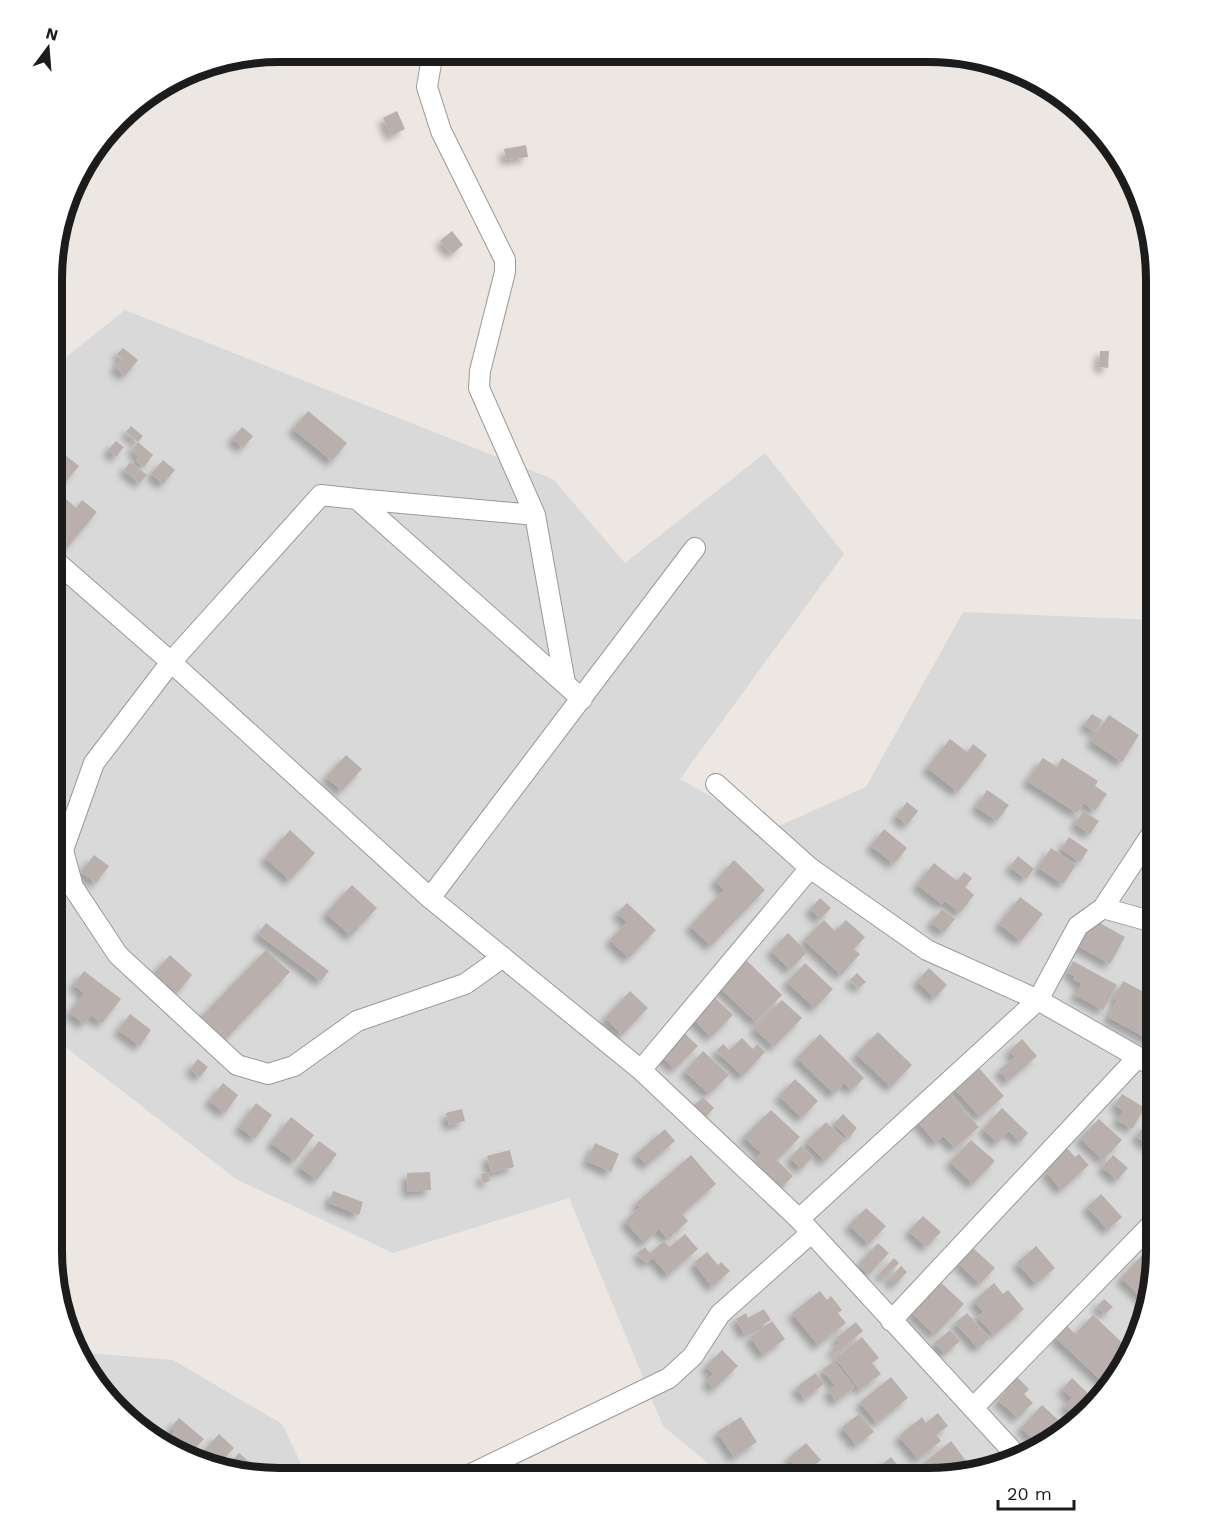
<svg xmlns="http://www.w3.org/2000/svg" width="1208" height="1530" font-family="'Work Sans',sans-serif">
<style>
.residential{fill:#dad9d9}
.building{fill:#b9afac;filter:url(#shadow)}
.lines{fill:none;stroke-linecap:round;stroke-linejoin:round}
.street-casing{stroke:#999;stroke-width:22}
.street{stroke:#fff;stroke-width:20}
.rim{fill:none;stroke:#1c1c1c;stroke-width:8}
</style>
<defs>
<filter id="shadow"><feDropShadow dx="-5.5" dy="5.5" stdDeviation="3" flood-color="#0004"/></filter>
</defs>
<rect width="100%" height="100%" fill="#ece7e2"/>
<path class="residential" d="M125,310L553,479L625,563L765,453L844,554L680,779L770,830L866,787L963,612L1157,620V1266L1126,1366L1090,1413L1043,1449L944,1479H727L663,1426L569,1198L393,1253L236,1179L51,1036L53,363L56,365Z
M76,1352L173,1360L282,1424L308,1478H263L205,1467L152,1441L81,1365Z"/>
<path class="building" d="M397,111L405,129L391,136L383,118Z
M526,145L528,157L506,160L504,149Z
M452,231L463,245L452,254L440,241Z
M123,348L138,360L125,376L115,367L122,358L117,354Z
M1100,351H1109L1108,368L1099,367Z
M308,411L347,443L332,461L293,429Z
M131,426L143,436L138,442L126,432Z
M242,427L253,436L243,448L232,439Z
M116,441L124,447L116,457L108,450Z
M138,442L153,455L144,467L136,461L140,456L132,450Z
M60,451L79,466L53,497V460Z
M163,460L175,470L163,484L151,474Z
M130,462L147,475L140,483L124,470Z
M65,498L76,508L82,500L97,512L67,548L52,535V513Z
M1092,714L1102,720L1095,732L1084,725Z
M1109,715L1139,735L1122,762L1091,741Z
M950,739L967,752L973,744L987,755L958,792L927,768Z
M346,755L362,769L342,791L326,777Z
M1043,758L1057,767L1062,758L1098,781L1095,786L1107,794L1095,811L1084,803L1077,813L1027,781Z
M987,790L1009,805L997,821L976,807Z
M907,802L918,811L907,825L896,816Z
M1083,811L1099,821L1090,834L1075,824Z
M884,829L907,848L894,864L871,846Z
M290,830L315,853L290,880L265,858Z
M1069,837L1088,850L1080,862L1061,849Z
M1051,848L1076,865L1063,884L1038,868Z
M94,855L109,866L96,883L81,872Z
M1018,856L1034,869L1026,879L1010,867Z
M734,860L765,890L711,946L690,926L724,890L715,881Z
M934,863L957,881L964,872L972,878L965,887L974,895L960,913L945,901L942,904L917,885Z
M352,885L377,908L351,936L326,913Z
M1020,897L1043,914L1021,941L999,924Z
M820,898L831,908L820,919L810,909Z
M627,903L656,930L629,958L610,940L627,922L617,913Z
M942,909L955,919L944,932L931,923Z
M1093,919L1125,937L1110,964L1078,946Z
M824,920L835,931L846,920L865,937L854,949L860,954L841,975L804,940Z
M266,923L329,971L321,981L258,934Z
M788,933L807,952L790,970L771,951Z
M266,950L290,972L225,1040L201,1017Z
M170,955L192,975L177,993L154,973Z
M743,957L782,995L756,1022L717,985Z
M1073,961L1117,985L1103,1010L1075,995L1082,984L1073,979L1075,976L1067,972Z
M805,963L833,989L815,1008L787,982Z
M929,968L947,985L935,998L917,981Z
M84,971L121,999L102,1023L91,1015L84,1024L70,1013L84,993L74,985Z
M857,973L866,982L859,988L850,980Z
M1123,981L1157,999V1029L1150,1040L1108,1017L1117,1000L1114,998Z
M630,991L648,1008L622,1035L605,1018Z
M713,996L733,1015L711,1037L692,1018Z
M782,1000L802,1018L774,1047L754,1028Z
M130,1014L151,1030L140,1046L118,1030Z
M679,1028L698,1046L675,1069L656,1051Z
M878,1032L912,1065L891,1087L856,1054Z
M820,1034L864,1078L852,1090L844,1083L834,1094L797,1058Z
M742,1038L753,1049L757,1044L765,1052L743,1076L716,1051L723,1044L729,1050Z
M1022,1039L1037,1056L1008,1081L999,1070L1015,1057L1009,1051Z
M703,1051L729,1075L709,1094L685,1071Z
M198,1059L208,1067L200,1077L190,1069Z
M976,1065L1004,1096L980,1117L952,1086Z
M795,1079L818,1101L802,1118L779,1096Z
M223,1083L238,1095L225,1113L209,1101Z
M948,1092L979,1127L955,1148L943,1136L936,1143L916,1120Z
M1122,1094L1145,1108L1132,1129L1117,1120L1123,1111L1115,1105Z
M703,1097L714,1108L705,1118L693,1106Z
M256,1103L272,1115L255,1139L239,1127Z
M1002,1108L1028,1133L1020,1142L1009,1131L997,1143L983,1129Z
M462,1109L465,1121L449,1125L446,1113Z
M771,1110L800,1137L777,1160L793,1176L781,1188L753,1161L761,1153L744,1137Z
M843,1114L857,1128L849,1138L834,1124Z
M291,1117L314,1135L295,1161L271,1143Z
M1099,1119L1122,1140L1103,1160L1080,1138Z
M1157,1119V1153L1136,1136L1146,1124L1150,1127Z
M826,1122L845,1140L825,1161L806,1142Z
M665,1129L675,1141L647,1165L636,1154Z
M971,1140L995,1161L973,1184L950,1162Z
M319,1141L337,1154L317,1180L299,1167Z
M595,1143L619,1154L611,1172L587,1161Z
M801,1146L813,1157L801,1169L790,1158Z
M1066,1147L1075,1157L1079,1154L1089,1165L1061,1190L1046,1172L1052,1166L1049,1163Z
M510,1150L514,1167L491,1173L487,1156Z
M691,1155L716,1184L682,1214L688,1221L668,1239L659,1229L644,1243L625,1221L640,1207L636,1203Z
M1113,1155L1128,1168L1117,1180L1102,1167Z
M430,1172L431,1190L408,1192L407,1173Z
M488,1172L490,1181L483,1183L481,1174Z
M333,1191L363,1202L359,1215L329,1203Z
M1101,1194L1122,1217L1108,1230L1087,1207Z
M866,1208L886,1226L869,1244L849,1225Z
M923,1216L941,1232L926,1247L909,1231Z
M685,1234L698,1249L668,1275L653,1258L646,1263L637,1253L645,1247L650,1253L664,1241L670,1247Z
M878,1243L889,1253L868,1275L858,1265Z
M1036,1246L1055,1268L1036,1284L1017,1263Z
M973,1248L995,1268L980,1284L958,1263Z
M707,1252L718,1265L721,1262L730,1271L712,1287L694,1263Z
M1143,1254L1156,1267L1146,1302L1121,1278Z
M894,1258L899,1263L884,1278L879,1274Z
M901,1266L907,1272L895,1285L889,1279Z
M935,1277L964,1304L935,1335L912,1313Z
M994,1283L1003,1294L1008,1290L1024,1309L994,1335L977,1317L983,1312L974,1301Z
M820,1291L827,1300L831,1296L842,1310L838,1313L846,1323L818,1345L792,1313Z
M1104,1299L1113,1307L1105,1314L1097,1306Z
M764,1309L771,1320L744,1334L736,1319L746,1313L748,1318Z
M967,1313L990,1338L978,1348L955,1323Z
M1093,1315L1131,1351L1126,1366L1109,1388L1055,1337L1066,1325L1075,1334Z
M772,1321L785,1339L763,1355L750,1337Z
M856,1322L863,1331L835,1354L831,1350L840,1343L836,1338Z
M950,1330L960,1341L945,1354L934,1343Z
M862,1337L879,1358L872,1363L881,1374L860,1390L835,1358Z
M722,1350L738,1366L714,1389L707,1381L713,1374L706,1366Z
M834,1361L855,1387L836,1401L828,1391L835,1385L822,1370Z
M815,1373L824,1384L805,1399L796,1388Z
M1014,1374L1029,1389L1024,1394L1033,1403L1018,1418L998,1400L1012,1385L1007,1380Z
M891,1377L908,1398L877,1423L860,1402Z
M1072,1378L1096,1401L1079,1420L1064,1406L1072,1398L1062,1389Z
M1042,1405L1068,1429L1043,1448L1021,1428Z
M938,1413L948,1426L936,1435L941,1441L918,1459L899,1436L922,1417L926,1423Z
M859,1414L874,1432L856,1445L842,1427Z
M741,1417L757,1442L734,1457L717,1432Z
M179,1418L204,1439L192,1452L172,1435L175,1431L171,1427Z
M219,1434L234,1448L218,1465L203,1452Z
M169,1441L189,1458L188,1459L164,1447Z
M951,1441L970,1466L960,1474L944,1479H937L924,1463Z
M806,1443L821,1460L802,1475L788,1458Z
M239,1453L256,1468L249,1476L223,1470Z
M891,1457L904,1473L896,1479H874L870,1474Z"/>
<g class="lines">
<defs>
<path id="street" d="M433,51L427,87L441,131L505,260V272L480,371L479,388L535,515L565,683
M357,499L535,515
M52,558L171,662L430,898L641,1070L799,1219L1017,1456
M716,784L810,868L927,950L1038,1000L1157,1068
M430,898L695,548
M1103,908L1157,826
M503,957L465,984L357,1021L294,1066L268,1074L237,1065L118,955L73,887L63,850L94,763L171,662L321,495L357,499L582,699
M641,1070L810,868
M799,1219L1038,1000L1078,926L1103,908L1157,923
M891,1321L1137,1058
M973,1408L1157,1219
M463,1478L669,1378L693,1356L720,1314L811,1233"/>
</defs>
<use href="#street" class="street-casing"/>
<use href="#street" class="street"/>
</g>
<path d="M0 0H1208V1530H0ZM279 62H929A217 217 0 0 1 1146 279V1251A217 217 0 0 1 929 1468H279A217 217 0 0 1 62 1251V279A217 217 0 0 1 279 62Z" fill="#fff" fill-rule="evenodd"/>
<path class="rim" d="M279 62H929A217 217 0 0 1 1146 279V1251A217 217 0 0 1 929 1468H279A217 217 0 0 1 62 1251V279A217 217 0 0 1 279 62Z"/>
<g transform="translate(48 48) rotate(16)" stroke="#ffffff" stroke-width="4.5" paint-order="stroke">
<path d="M0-4.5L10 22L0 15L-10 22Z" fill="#1c1c1c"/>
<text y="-9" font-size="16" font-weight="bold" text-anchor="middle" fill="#1c1c1c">N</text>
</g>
<path d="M998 1500v9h76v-9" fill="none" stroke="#1c1c1c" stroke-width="3"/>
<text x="1007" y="1500" font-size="18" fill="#1c1c1c" stroke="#ffffff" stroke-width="4.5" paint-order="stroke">20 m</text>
</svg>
